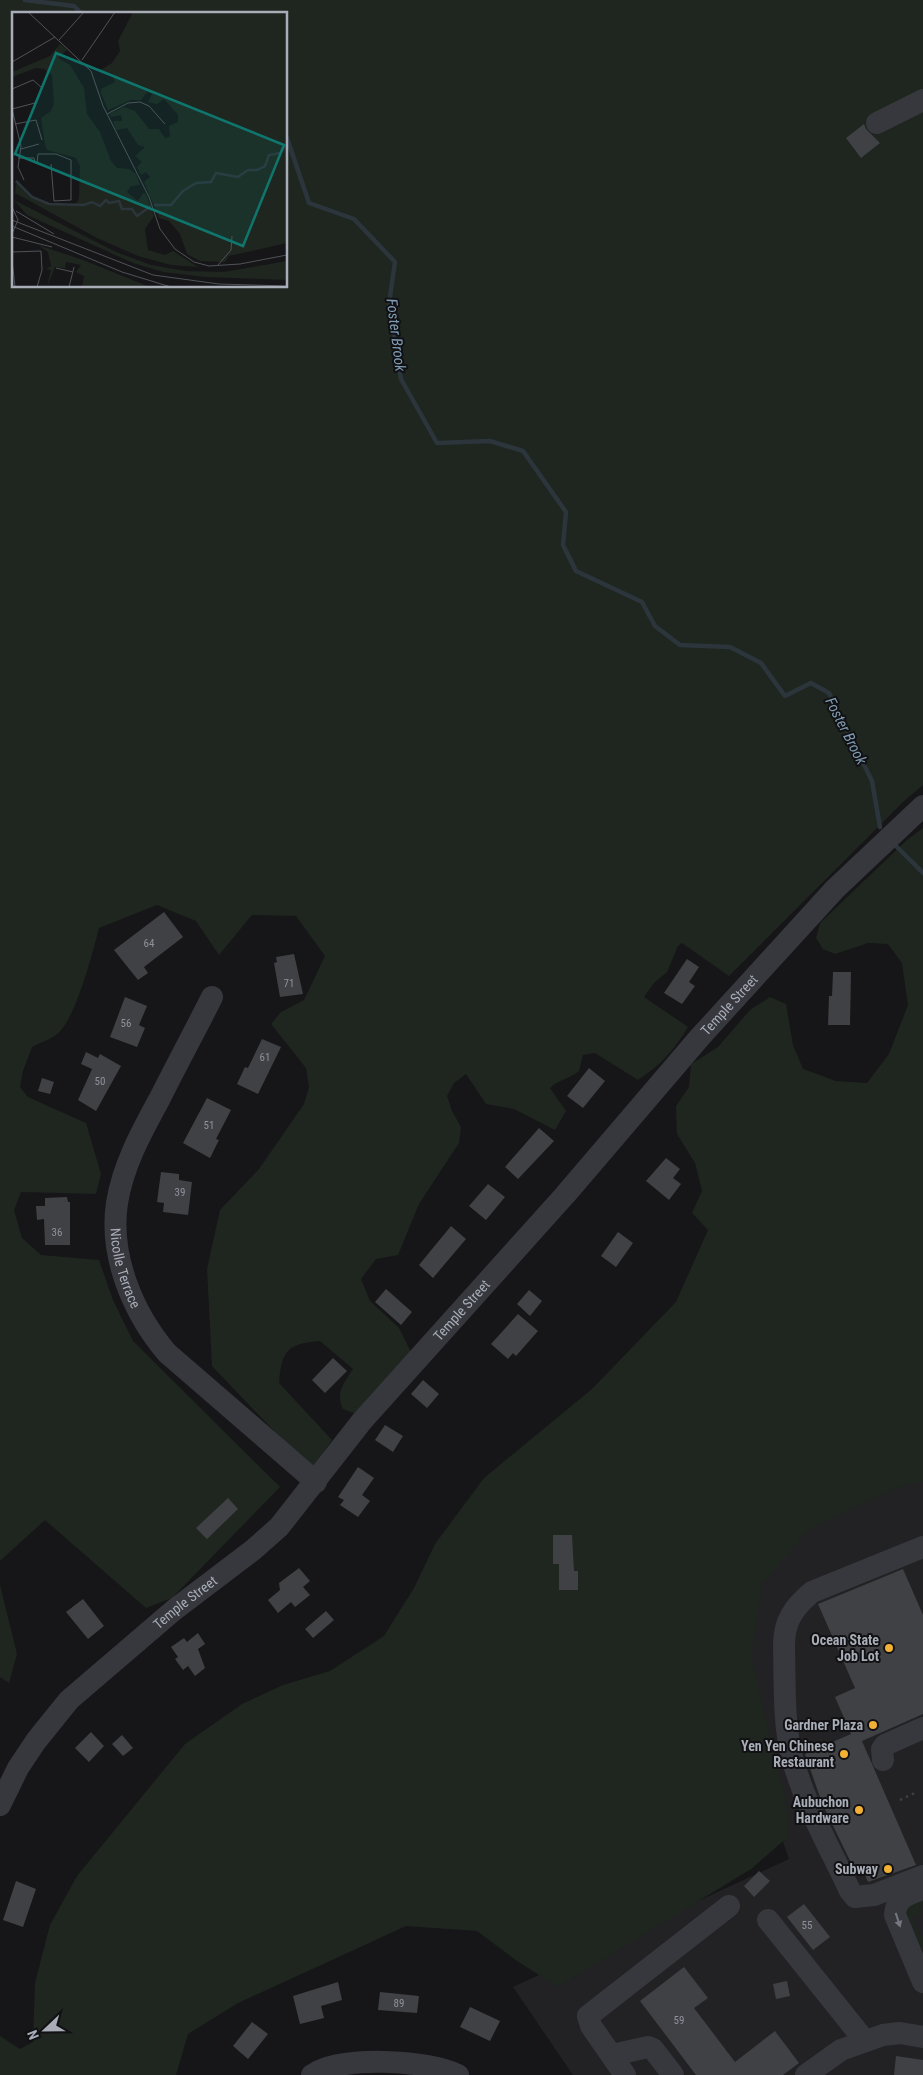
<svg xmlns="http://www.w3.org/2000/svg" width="923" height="2075" font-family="'Roboto Condensed',sans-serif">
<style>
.built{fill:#222225}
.green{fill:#1e261f;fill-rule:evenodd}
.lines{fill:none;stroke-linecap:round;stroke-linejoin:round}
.stream{stroke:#2c353c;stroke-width:4.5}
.building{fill:#404145}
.path{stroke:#3d3f44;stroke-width:2.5;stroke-dasharray:2.5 4;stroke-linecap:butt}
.minor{stroke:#37383d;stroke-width:22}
.oneway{fill:#757881}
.poi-dot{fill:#f2b134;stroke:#111113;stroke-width:2}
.labels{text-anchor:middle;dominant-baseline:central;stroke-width:4;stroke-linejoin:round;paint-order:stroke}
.number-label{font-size:11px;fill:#8e929b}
.street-label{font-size:14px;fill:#a8adb8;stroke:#111113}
.poi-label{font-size:14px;font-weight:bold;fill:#a8adb8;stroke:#111113;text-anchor:end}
.water-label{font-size:15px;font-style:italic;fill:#7f9bb3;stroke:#111113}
.inset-river{fill:none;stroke:#2c353c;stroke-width:2.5}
.inset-road{fill:none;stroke:#505258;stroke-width:1}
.view{fill:#0f766e;fill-opacity:0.15;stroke:#0f766e;stroke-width:2.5}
.inset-edge{fill:none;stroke:#a8adb8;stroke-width:2.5}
</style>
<rect width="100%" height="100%" fill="#161618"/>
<path class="built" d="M923,1467V2075H573L513,1987L789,1859L690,1575Z"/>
<path class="green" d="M0,0H923V785L903,802L729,976L682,943L678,946L667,972L654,983L644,997L688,1027C675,1049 660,1066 638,1080L595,1053L583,1055L579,1071C569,1079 558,1080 550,1088L566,1111L555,1130L514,1109L486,1104L466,1074L454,1083L447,1096L452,1111L461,1127L459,1143L419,1204L398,1255L376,1259L361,1279L370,1301L399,1328L415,1360L356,1414L343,1409C335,1392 344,1383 353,1369L320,1341C288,1344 282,1349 279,1383L332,1440L311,1470L212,1366L207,1269L220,1210L259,1169L304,1104L309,1087L306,1068L271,1024L281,1012L304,1000L325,956L296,916L252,915L219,955L196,921L157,905L99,928C93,952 75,1022 56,1035C49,1040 39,1043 32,1047L23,1071L20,1087L28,1097L86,1123L101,1174L96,1194L21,1192L14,1210L22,1238L41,1255L99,1260L113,1300L133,1341L280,1487L172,1598L146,1608L45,1520L0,1561ZM14,14H286V286H14Z
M923,828V1481L896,1488L808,1530L762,1584L751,1657L786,1800L789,1836L751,1869L558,1987L517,1961L477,1931L406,1926L238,2003L188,2034L176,2075H0V2036L20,2049L33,2042L35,1983L50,1925L77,1876L185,1744L242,1704L283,1685L330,1671L384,1636L414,1588L435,1544L484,1478L592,1389L676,1302L708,1230L692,1213L702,1191L695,1163L677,1134L676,1106L689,1087L691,1064L718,1047L750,1010L770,997L786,1004L793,1045L803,1069L836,1081L867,1083L889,1054L908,1005L902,963L888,944L868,943L835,954L823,949L816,938L820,923L908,839Z
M0,1585L17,1654L9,1683L0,1677Z
M923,1889V1902L919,1914L912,1917L920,1937L923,1936V1949L914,1953L898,1903Z"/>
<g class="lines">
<path class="stream" d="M25,0L74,6L82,14
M286,135L309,203L354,219L395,262L389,303L401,379L437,443L490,441L523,451L566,512L563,545L576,571L642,602L655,626L680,645L730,647L761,663L785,696L811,683L829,693L872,781L880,827
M896,846L923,873"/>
</g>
<path class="building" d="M864,124L866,129L880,143L861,158L846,138Z
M164,912L183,937L144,967L148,973L138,980L114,950Z
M294,954L303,994L280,997L274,963L277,962L276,957Z
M687,959L699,967L689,982L695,986L682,1004L664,993Z
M833,972H851L850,1025H828L829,996H832Z
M125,997L147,1006L139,1025L145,1028L137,1047L110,1037Z
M262,1039L281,1047L258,1094L237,1084L245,1067L248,1068Z
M86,1052L98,1058L100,1054L121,1066L96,1111L78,1100L92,1069L81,1064Z
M589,1068L605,1081L583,1108L567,1096Z
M42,1078L54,1082L50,1094L38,1091Z
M207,1098L231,1110L216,1139L219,1140L210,1158L183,1143Z
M539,1128L554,1141L518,1179L505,1167Z
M666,1158L680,1169L673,1178L681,1184L669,1200L646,1181Z
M161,1172L179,1174V1180L192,1182L188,1215L163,1212L164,1203L157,1202Z
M488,1184L505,1197L486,1220L469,1206Z
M67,1197L68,1202H70V1245H45L44,1219L37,1220L36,1206H45V1198Z
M451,1226L466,1239L433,1278L419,1265Z
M618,1232L633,1243L616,1267L601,1256Z
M386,1289L412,1312L401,1325L375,1302Z
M529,1290L542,1301L530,1316L517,1304Z
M518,1314L538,1331L516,1356L513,1353L508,1359L491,1344Z
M333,1358L347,1371L325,1393L312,1380Z
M423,1380L439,1394L427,1408L411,1394Z
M385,1425L403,1436L393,1452L375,1440Z
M358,1467L374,1478L362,1495L370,1501L358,1517L340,1505L344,1500L338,1497Z
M228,1498L238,1509L207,1539L196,1528Z
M553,1535H572L574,1571H578V1590H559V1564H553Z
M299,1568L310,1581L303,1587L310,1595L295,1607L291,1602L278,1613L268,1600L280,1590L279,1583Z
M903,1569L923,1615V1714L862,1741L916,1865L868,1882L863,1870L856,1873L822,1803L805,1754L851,1734L835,1697L855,1688L818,1604Z
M83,1599L104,1626L88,1639L66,1612Z
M326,1611L334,1620L313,1638L305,1629Z
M198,1633L205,1644L198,1649L205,1668L195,1676L188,1666L183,1670L175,1659L178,1657L171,1647L184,1638L187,1642Z
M91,1732L104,1746L89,1762L75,1748Z
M122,1735L133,1748L123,1756L112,1744Z
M759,1871L770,1881L754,1897L744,1886Z
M16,1881L36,1889L23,1927L3,1920Z
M804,1904L830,1937L813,1950L787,1917Z
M684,1967L708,1998L694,2008L735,2062L775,2031L799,2063L783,2075H696L640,2001Z
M787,1981L790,1996L776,1999L773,1984Z
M338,1982L342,2000L321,2006L324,2018L300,2024L293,1996Z
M380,1992L419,1996L417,2013L378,2010Z
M470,2007L500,2021L490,2041L460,2027Z
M252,2022L268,2034L248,2059L233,2046Z
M896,2056L923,2060V2075H894Z"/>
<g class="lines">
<path class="path" d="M900,1800L917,1792"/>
<g class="minor">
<path d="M877,123L923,100"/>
<path id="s1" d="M212,997C195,1031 177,1064 160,1098C142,1131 123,1165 117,1203C109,1256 133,1313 167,1353L316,1482"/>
<path d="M923,1547L812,1592C794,1607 784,1621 784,1645C785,1682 783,1721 792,1757C804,1803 830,1848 850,1891L855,1897L874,1895L923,1876"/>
<path d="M883,1760L882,1749L885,1745L923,1728"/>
<path id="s2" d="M0,1805L18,1768L36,1741L69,1700L174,1610L253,1550L279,1527L362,1421L565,1195L700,1037L835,889L923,806"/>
<path d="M922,1889C907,1895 896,1897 895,1915L923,1982"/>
<path d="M768,1920L865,2041"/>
<path d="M612,2055L648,2047L653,2049L673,2075"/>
<path d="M312,2075C341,2055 428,2060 458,2075"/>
<path d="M625,2075L591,2026L588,2016L729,1906"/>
<path d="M806,2075L841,2050L883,2035L900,2033L923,2037"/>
</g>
</g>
<defs><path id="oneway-solid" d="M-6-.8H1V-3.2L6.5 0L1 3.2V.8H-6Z" transform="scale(1.25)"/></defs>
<use class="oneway" href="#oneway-solid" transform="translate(898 1920) rotate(72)"/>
<g class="poi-dot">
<circle cx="889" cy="1648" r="5"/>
<circle cx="873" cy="1725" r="5"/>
<circle cx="844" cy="1754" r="5"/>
<circle cx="859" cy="1810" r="5"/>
<circle cx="888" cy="1869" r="5"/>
</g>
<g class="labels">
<g class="number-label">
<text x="149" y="943">64</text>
<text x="289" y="983">71</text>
<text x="126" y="1023">56</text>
<text x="265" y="1057">61</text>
<text x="100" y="1081">50</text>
<text x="209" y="1125">51</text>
<text x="180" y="1192">39</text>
<text x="57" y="1232">36</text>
<text x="807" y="1925">55</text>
<text x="399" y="2003">89</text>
<text x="679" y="2020">59</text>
</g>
<g class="street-label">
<text stroke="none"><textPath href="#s2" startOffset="1088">Temple Street</textPath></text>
<text stroke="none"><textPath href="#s1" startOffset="294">Nicolle Terrace</textPath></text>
<text stroke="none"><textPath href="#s2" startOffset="682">Temple Street</textPath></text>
<text stroke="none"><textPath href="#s2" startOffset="278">Temple Street</textPath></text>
</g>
<g class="poi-label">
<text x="879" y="1640">Ocean State<tspan x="879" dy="16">Job Lot</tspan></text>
<text x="863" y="1725">Gardner Plaza</text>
<text x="834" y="1746">Yen Yen Chinese<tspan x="834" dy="16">Restaurant</tspan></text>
<text x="849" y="1802">Aubuchon<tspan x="849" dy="16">Hardware</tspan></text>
<text x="878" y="1869">Subway</text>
</g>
<g class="water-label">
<text transform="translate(396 335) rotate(83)">Foster Brook</text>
<text transform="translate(846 731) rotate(63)">Foster Brook</text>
</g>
</g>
<g transform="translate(12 12)">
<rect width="275" height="275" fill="#161618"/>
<path d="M121,0H275V231L217,244L213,250L188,249L175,242L168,222L157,209L147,206L132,170L138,165L134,160L129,163L125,155L130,150L123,144L133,135L126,133L115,116L104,118L101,109H110L109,103L99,105L97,102L112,95L123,99L137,117H147L153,126L158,125L157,114L166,110V103L152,87L145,92L136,90L140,82L135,80L129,88H119L96,98L89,81V77L103,70L100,63L87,59L100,51L108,39L106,29ZM48,32L55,38L46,46L58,53L72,76L75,102L88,120L99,149L105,156L117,157L124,162L128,173L119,174L115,180L126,189L131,181L134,182L142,204L133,217L136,238L153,243L161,239L186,255L159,253L126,244L85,226L3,181L5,168L20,184L34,191L57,192L65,191L67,186L68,154L64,146L35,138L33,132L29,106L39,99L42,92L40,63L32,57L24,56L0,65V60L38,44ZM2,188L104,240L139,253L174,259L212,260L275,249V268L193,265L151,260L121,251L15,203ZM26,233L71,248L138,275H70L72,264L64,260L69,253L54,250L53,256L43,255L35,275L39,258L34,257L39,254L36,240Z" fill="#1e261f"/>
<path class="inset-river" d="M4,169L20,185L37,192L72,193L80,190L88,194L94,188L97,191L107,189L110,197H120L125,204L139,194M142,193H159L171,179L184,171L199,170L204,161L226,165L236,158H245L253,154L257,143L268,141L275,133"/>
<path class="inset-road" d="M16,0L79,59L91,94L137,185L148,217L163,237L182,250L197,254L228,252L275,243M47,28L72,0M70,48L103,0M0,50L43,25M0,77L21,68L30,76L23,91L0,97M0,97L9,134L6,155L12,168M95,102L116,91L128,90L137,94L153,112M3,112L24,108L30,128M9,137L27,132M6,146H22L23,150M25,152L26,142H44L59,148V188L42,189L39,152M0,195L6,208L0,222M4,199L42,222M0,208L141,263L207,272L275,274M0,214L110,260L159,275M0,225L40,235M0,240L29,239L30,258L25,275M0,248L3,275M206,253L219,238L220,224M44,256L61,260M57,275L62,255"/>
<path class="view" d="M44,41L272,133L231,234L3,142Z"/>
<rect width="275" height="275" class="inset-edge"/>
</g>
<g transform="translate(45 2030) rotate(248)" stroke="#111113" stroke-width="4" paint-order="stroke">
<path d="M0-4L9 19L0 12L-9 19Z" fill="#a8adb8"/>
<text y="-8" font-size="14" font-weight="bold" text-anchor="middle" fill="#a8adb8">N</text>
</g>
</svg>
